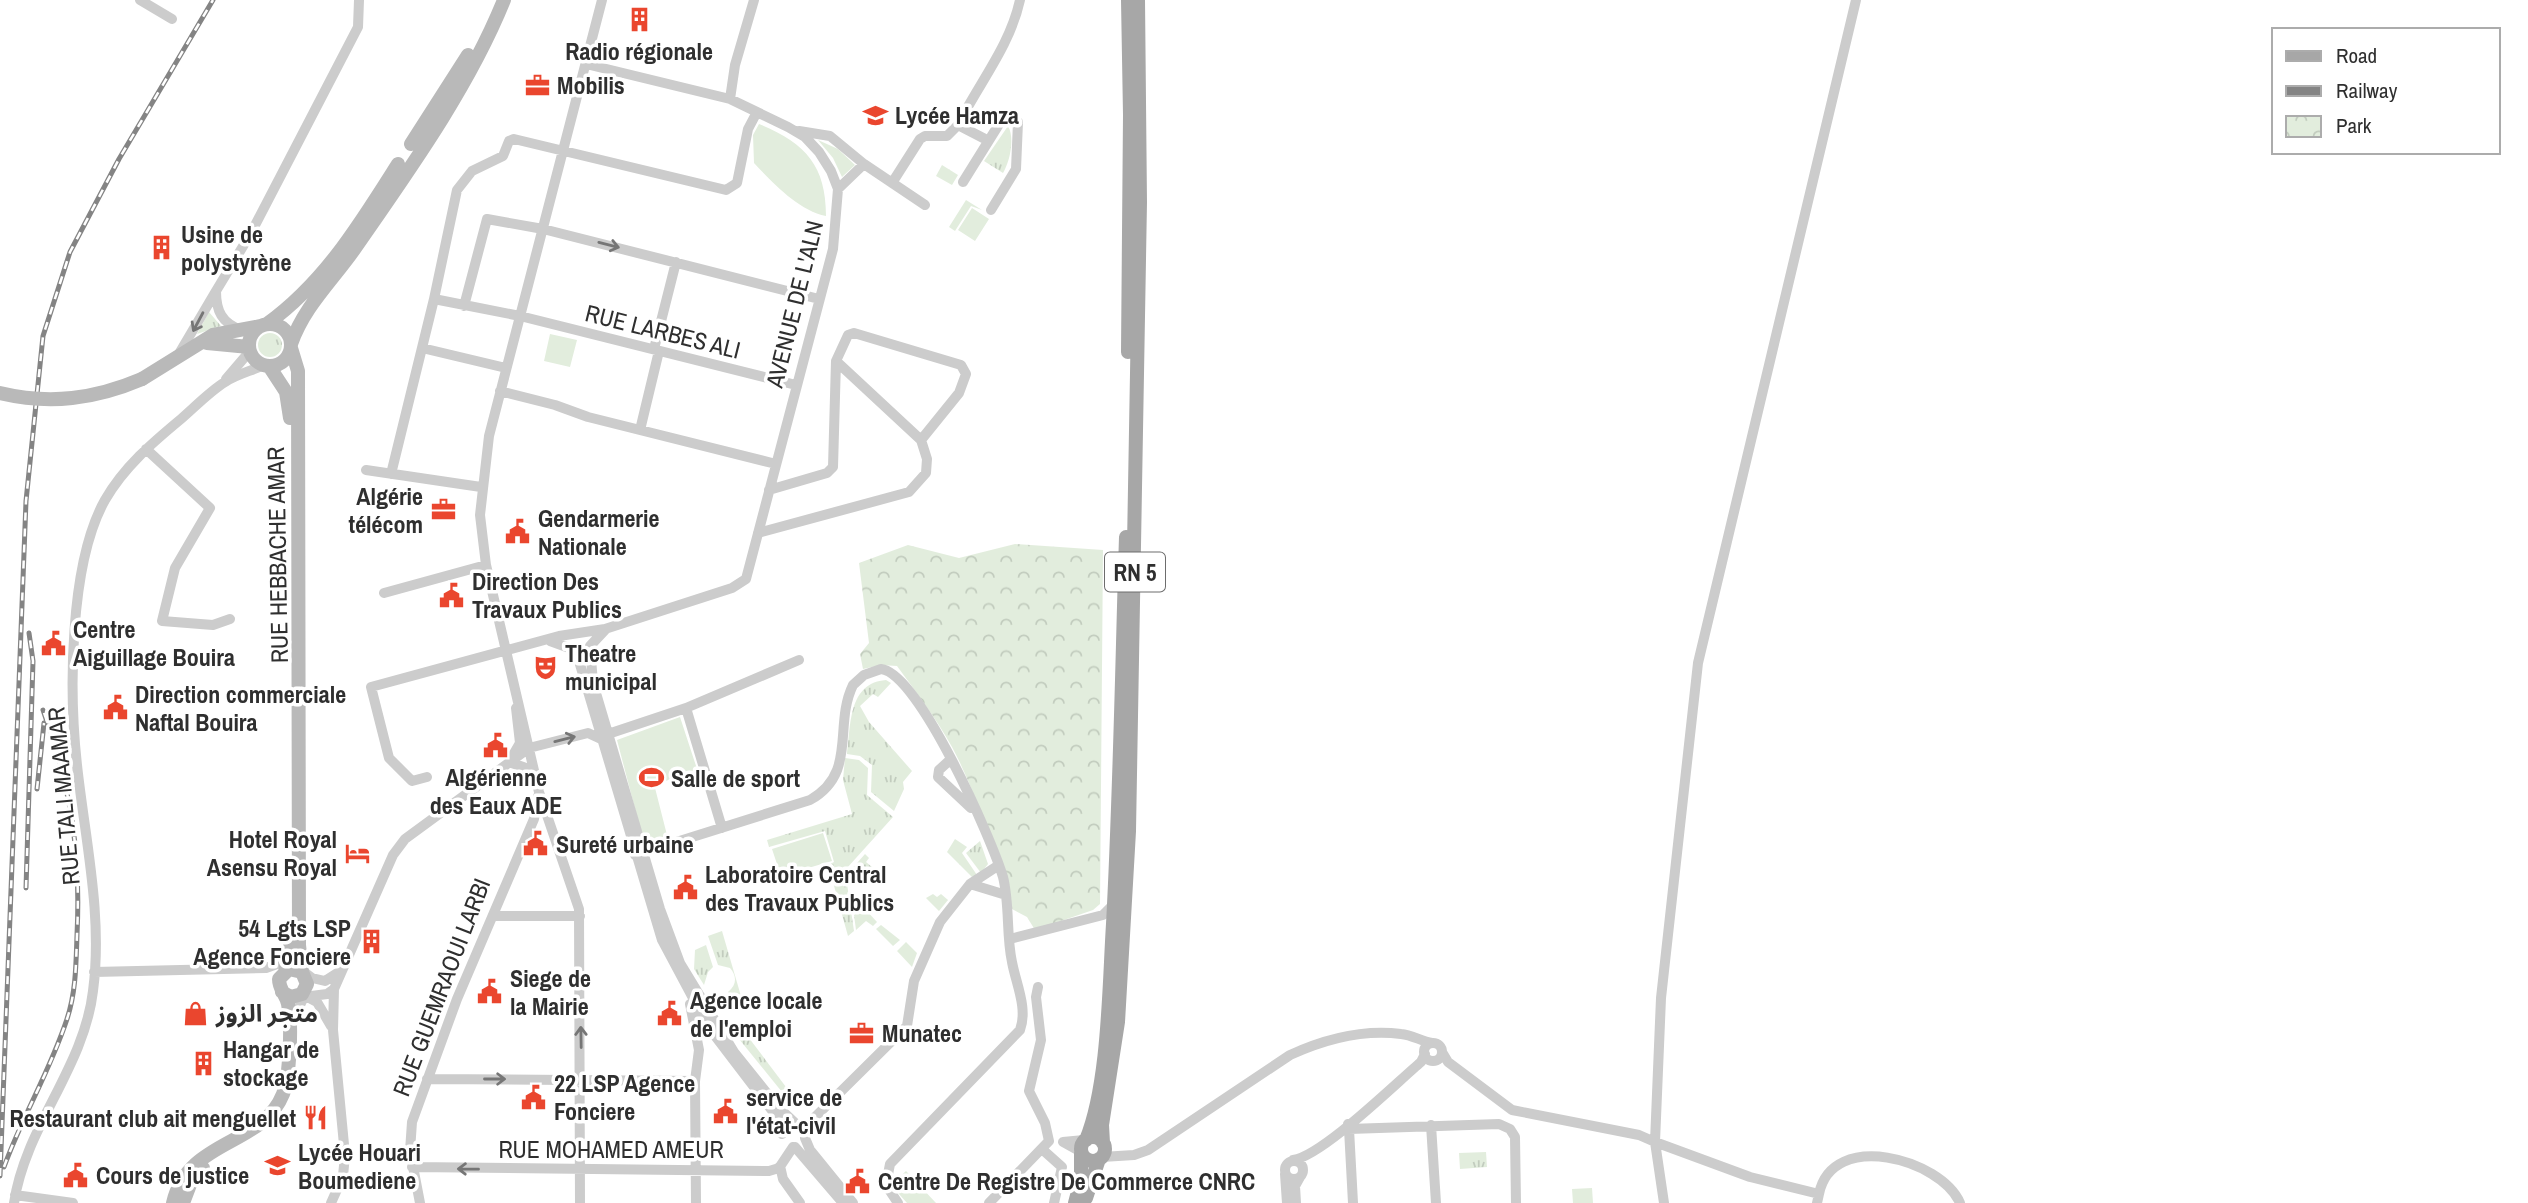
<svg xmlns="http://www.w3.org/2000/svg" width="2528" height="1203" font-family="'Archivo Narrow','Noto Sans Arabic',sans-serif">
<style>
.grass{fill:url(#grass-tufts)}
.park{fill:url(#park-crowns)}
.garden{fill:#e2eddd}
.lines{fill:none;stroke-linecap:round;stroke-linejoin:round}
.street{stroke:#ccc;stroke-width:10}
.secondary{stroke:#b9b9b9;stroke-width:14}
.primary{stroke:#a7a7a7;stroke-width:14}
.rail-casing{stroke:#848484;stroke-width:5}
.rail{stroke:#fff;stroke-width:2.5;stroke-dasharray:8;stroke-linecap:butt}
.secondary-bridge{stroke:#b9b9b9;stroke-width:14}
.oneway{stroke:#767676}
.labels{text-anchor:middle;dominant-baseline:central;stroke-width:7;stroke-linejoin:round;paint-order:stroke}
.shield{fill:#fff;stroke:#6d6d6d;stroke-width:2}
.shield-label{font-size:23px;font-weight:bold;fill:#2f2f2f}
.poi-label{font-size:24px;font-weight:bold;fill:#2f2f2f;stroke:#fff;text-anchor:start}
.street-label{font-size:24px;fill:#2f2f2f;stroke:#fff}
</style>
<defs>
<pattern id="grass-tufts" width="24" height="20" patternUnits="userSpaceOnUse" patternTransform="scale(1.75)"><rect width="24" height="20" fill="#e2eddd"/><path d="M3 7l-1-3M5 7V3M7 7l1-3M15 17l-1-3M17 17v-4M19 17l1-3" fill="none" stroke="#c2ccbe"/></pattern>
<pattern id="park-crowns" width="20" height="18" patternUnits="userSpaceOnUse" patternTransform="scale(1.75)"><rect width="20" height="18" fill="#e2eddd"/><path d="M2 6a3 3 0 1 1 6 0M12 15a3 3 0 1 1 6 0" fill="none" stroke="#c2ccbe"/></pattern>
</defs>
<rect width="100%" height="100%" fill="#fff"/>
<path class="grass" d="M1008,126C1015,138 1010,161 1003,173L984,161Z
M818,140L838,149L855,165L842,177L833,158Z
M942,165L958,175L952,185L936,176Z
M966,200L982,210L971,206L955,231L949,227Z
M209,312L221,326L197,334Z
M258 345a12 12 0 1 1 24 0a12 12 0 1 1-24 0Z
M886,680L891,683L878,697L873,694L860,706L869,722L912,771L903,782L904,789L894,811L871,792L872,765L860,756L847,754C851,725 848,683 886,680Z
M845,758L859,760L868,768L867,795L893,817L847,868L846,874L830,873L828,865L834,862L825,831L769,847L767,840L852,814L843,780Z
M955,839L967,847L962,853L977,875L972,877L947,852Z
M980,841L988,864L981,873L966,853Z
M865,854L869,858L866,862L873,868L850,884V871Z
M831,875L846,877L854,931L848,936Z
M933,894L937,897L941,894L948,900L939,911L926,898Z
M863,901L868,906L865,909L877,922L873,926L866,921L856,930L854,915L864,906Z
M881,925L900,940L893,946L876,929Z
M722,931L743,1003L738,998H730L728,992C737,985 737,976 730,968L718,965L708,936Z
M906,942L917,953L912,967L897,951Z
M706,945L713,967L708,972L704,985L694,969L695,950Z
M749,1038L786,1087L782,1092L739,1039Z
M1486,1152L1487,1167L1460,1169L1459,1153Z"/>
<path class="park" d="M1015,544L1103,550L1100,904L1093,910L1035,930L1027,917L1012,909C994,855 979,797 952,747C936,718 916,692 897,666L881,665L863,669L860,654L869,643L859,563L908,545L959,558Z"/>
<path class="garden" d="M759,124C805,143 826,165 826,216C798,210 773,183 754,163L753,135Z
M972,208L989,219L975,241L958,230Z
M550,334L577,340L570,367L544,361Z
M680,717L698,772L654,784L668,839L644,843L617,740Z
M823,833L832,861L781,876L772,849Z
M906,1171L936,1203H907L891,1185Z
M1592,1188L1593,1203H1573L1572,1189Z"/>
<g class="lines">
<path class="street" d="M140,0L172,19
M730,99L735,65L754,0
M958,125L987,140
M799,131L830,136L864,164
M963,182L1001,121L1009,117L1018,122L1016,169L991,210
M892,183L920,139L925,136H947L958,125C979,83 1010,46 1020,0
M838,189L864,164L925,205
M216,291L251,233L358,27L359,0
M434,299L457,190L472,171L503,156L509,141L514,139L726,190L737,183L748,129L757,112
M464,306L487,219L543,229L819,299
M422,348L506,368
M654,349L676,262
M180,352L216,291C216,311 222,323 241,330
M836,361L848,335L854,333L961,365L966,374L959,393L921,440
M226,379L250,351
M500,391L555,405L588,417L776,464
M640,430L659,351
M146,449L210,508L175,568L162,621L213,625L230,619
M366,470L481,487
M391,474L434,299L520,316L796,385
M758,533L909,492L926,473L927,459L921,440L836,361L833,467L827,473L769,490
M384,593L486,565
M605,630L590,646L593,683L660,909L680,963L734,1052L778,1107L796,1124
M550,641L572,649L579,661L662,940L709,1028L777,1117L782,1134
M516,708L520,743L509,762L526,768L532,779
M686,708L722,828
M608,734L686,708L799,660
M951,759L939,770L938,777L971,808
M427,777L412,781L389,758L371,687L559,636L605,629L732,588L746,579L833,249L838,189L831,171L819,152L805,137L788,127L730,99L586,64
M635,855L810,800C858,773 833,726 853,685L864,675L881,669C919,673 992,840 1003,877C1010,905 1006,935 1012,962C1016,984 1028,1008 1020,1030L890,1164L886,1185L898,1203
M970,884L1006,895
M493,916H580
M1010,939L1103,915L1113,905
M94,972L266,968L277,964L287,953
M304,972L312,978L325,981L339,972
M302,994L317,1002L331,1026
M690,1004L699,1050L695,1081L696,1203
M297,1011L304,997L327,994L334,989
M1424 1052a9 9 0 1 1 18 0a9 9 0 1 1-18 0Z
M1442,1052L1448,1062L1512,1110L1639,1135L1655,1142L1664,1203
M427,1079L695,1081
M1348,1124L1349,1129L1499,1124L1510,1129L1515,1137L1516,1203
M1431,1125L1436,1203
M1349,1129L1353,1203
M806,1135L809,1123L907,1026L914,981L940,922L970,884L999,865
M805,1138L810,1150L853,1203
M795,1147L843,1203
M1043,1150L1062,1167L1054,1203
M1081,1152L1063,1142L1084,1140
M1102,1157L1134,1155L1148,1150L1290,1055C1325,1039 1362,1029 1401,1034C1412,1035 1421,1041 1432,1043
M1293,1160C1322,1156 1395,1084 1421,1062L1425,1054
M1285 1170a9 9 0 1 1 18 0a9 9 0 1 1-18 0Z
M780,1166L783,1179L800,1203
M412,1167L769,1171L779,1168L793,1147
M1285,1174L1287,1203
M1819,1194C1832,1129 1941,1159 1960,1203
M15,1195L73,1203
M14,1203C25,1127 84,1068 93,991C103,916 85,839 77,765C69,693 69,564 105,500C124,467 152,443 181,419C195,407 209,392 225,382C237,374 251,371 264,365
M331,1203L343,1176L345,1155L333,1030L334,989L393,855L405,839L529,748L588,733L601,739
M420,1203L410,1151L412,1122L457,999L534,819L538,796
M580,1203L579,909L539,792L486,565L480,515L489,436L602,0
M989,1203L1049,1141L1045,1123L1029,1091L1041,1040L1036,997L1038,987
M1296,1203L1295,1186L1300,1177
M1817,1203L1819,1194L1750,1177L1655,1142L1661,998L1698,663L1856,0"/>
<path class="secondary" d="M411,144L468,55
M267,324C325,282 360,224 398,164
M249 345a21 21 0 1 1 42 0a21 21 0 1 1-42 0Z
M207,343L249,347
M291,344C304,307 331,282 353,251C407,173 468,89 504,0
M291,348L298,371L299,945L302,972
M269,366L286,392L290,418
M142,379L213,335L261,326
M285,972L292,935
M173,1203C188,1138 262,1147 283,1094C290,1076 292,1024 288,1004C286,994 279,990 279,979L289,969L302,972L307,984L302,994L291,997L282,992
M183,1203L191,1182L203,1168"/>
<path class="primary" d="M1128,352L1130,115L1128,0
M1081 1149a12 12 0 1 1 24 0a12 12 0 1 1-24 0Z
M1086,1140C1109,1084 1109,986 1113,924C1120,795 1122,666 1126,537
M1103,1143L1102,1125L1118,1022L1129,831L1140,202L1138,0
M1086,1198L1099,1159
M1075,1203L1081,1180V1153"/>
<defs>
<path id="rail" d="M37,789L44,723
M26,888L33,661L29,633
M4,1167C22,1117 50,1071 67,1019C76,992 76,964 77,935C81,852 71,788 43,710
M0,1176L26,501L43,336L70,252L119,159L213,0"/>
</defs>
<use href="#rail" class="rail-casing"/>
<use href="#rail" class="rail"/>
<path class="secondary-bridge" d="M0,393C50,405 95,399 142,379"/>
</g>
<defs><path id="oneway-shaft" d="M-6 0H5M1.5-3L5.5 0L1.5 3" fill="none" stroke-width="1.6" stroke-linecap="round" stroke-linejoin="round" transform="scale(1.75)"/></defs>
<g class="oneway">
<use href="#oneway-shaft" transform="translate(609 245) rotate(14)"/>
<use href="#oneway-shaft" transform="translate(198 322) rotate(118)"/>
<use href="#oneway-shaft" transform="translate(565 739) rotate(-14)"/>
<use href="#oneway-shaft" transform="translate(581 1037) rotate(-91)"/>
<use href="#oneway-shaft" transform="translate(495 1079)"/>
<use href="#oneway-shaft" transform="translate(468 1169) rotate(-179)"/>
</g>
<defs>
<symbol id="building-bare" viewBox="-9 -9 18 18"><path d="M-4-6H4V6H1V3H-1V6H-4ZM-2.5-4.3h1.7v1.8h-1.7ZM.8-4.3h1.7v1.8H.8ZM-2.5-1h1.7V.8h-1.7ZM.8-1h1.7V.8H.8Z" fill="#ea462e" stroke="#fff" stroke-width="2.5" paint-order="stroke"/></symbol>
<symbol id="office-bare" viewBox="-9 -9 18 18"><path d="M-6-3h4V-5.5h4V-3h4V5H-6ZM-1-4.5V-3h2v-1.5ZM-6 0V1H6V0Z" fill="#ea462e" stroke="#fff" stroke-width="2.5" paint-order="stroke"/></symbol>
<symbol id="school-bare" viewBox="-9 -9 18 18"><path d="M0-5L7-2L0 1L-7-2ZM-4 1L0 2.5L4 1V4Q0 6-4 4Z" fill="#ea462e" stroke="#fff" stroke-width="2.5" paint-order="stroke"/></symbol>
<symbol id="civic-bare" viewBox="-9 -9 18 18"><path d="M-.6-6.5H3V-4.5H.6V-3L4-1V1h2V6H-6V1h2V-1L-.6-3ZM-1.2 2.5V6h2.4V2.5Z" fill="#ea462e" stroke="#fff" stroke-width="2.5" paint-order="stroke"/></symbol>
<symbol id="theatre-bare" viewBox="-9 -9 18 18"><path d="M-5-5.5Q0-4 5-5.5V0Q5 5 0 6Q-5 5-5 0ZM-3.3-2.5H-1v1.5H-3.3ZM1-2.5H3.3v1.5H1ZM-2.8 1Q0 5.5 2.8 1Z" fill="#ea462e" stroke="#fff" stroke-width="2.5" paint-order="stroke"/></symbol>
<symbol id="stadium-bare" viewBox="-9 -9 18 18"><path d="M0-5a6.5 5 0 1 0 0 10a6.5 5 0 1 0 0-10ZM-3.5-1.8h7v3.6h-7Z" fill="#ea462e" stroke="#fff" stroke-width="2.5" paint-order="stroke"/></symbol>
<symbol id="hotel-bare" viewBox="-9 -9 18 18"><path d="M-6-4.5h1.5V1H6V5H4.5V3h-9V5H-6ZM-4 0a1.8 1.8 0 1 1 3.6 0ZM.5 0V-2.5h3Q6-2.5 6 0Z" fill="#ea462e" stroke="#fff" stroke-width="2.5" paint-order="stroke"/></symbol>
<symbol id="shop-bare" viewBox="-9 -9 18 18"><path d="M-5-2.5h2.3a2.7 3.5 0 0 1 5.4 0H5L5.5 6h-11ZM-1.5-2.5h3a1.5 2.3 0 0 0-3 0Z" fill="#ea462e" stroke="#fff" stroke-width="2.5" paint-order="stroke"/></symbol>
<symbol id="restaurant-bare" viewBox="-9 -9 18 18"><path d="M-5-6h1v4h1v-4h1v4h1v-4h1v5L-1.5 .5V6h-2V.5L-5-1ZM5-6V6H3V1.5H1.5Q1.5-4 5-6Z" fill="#ea462e" stroke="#fff" stroke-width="2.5" paint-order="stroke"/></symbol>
</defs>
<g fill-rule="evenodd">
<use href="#building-bare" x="622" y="2" width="35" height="35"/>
<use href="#office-bare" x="520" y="68" width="35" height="35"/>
<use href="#school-bare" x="858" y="98" width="35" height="35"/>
<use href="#building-bare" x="144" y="230" width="35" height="35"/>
<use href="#office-bare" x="426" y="492" width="35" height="35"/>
<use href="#civic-bare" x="500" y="514" width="35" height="35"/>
<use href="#civic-bare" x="434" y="578" width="35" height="35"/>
<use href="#civic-bare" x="36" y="626" width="35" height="35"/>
<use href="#theatre-bare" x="528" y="650" width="35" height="35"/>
<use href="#civic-bare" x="98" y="690" width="35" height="35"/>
<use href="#civic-bare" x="478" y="728" width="35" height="35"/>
<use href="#stadium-bare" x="634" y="760" width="35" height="35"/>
<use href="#civic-bare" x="518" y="826" width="35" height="35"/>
<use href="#hotel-bare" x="340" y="836" width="35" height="35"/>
<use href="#civic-bare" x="668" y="870" width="35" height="35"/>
<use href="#building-bare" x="354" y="924" width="35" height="35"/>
<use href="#civic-bare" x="472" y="974" width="35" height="35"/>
<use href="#shop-bare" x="178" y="996" width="35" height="35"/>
<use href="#civic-bare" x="652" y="996" width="35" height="35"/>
<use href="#office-bare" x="844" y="1016" width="35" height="35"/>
<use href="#building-bare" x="186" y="1046" width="35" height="35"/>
<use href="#civic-bare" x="516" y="1080" width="35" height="35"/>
<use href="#civic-bare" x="708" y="1094" width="35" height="35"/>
<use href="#restaurant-bare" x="298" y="1100" width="35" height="35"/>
<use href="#school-bare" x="260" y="1148" width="35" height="35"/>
<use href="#civic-bare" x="58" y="1158" width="35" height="35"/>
<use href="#civic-bare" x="840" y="1164" width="35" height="35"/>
</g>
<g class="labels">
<rect class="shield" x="1105" y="552.5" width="60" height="39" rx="5"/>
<g class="shield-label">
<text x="1135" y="572">RN 5</text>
</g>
<g class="poi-label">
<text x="639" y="51" text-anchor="middle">Radio régionale</text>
<text x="557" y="85">Mobilis</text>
<text x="895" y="115">Lycée Hamza</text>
<text x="181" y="234">Usine de<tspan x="181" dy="28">polystyrène</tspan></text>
<text x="423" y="496" text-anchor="end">Algérie<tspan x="423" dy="28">télécom</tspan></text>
<text x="538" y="518">Gendarmerie<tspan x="538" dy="28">Nationale</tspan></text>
<text x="472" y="581">Direction Des<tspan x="472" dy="28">Travaux Publics</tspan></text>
<text x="73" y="629">Centre<tspan x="73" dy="28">Aiguillage Bouira</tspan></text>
<text x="565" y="653">Theatre<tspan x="565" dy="28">municipal</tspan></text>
<text x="135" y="694">Direction commerciale<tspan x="135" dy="28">Naftal Bouira</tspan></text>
<text x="496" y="777" text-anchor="middle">Algérienne<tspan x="496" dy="28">des Eaux ADE</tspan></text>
<text x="671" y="778">Salle de sport</text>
<text x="337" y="839" text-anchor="end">Hotel Royal<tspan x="337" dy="28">Asensu Royal</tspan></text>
<text x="556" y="844">Sureté urbaine</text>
<text x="705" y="874">Laboratoire Central<tspan x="705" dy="28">des Travaux Publics</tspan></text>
<text x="351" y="928" text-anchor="end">54 Lgts LSP<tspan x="351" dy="28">Agence Fonciere</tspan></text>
<text x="510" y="978">Siege de<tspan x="510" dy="28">la Mairie</tspan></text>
<text x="690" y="1000">Agence locale<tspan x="690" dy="28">de l'emploi</tspan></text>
<text x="216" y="1013">متجر الزوز</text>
<text x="882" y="1033">Munatec</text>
<text x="223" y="1049">Hangar de<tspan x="223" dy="28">stockage</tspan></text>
<text x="554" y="1083">22 LSP Agence<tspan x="554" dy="28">Fonciere</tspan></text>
<text x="746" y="1097">service de<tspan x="746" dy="28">l'état-civil</tspan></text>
<text x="296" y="1118" text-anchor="end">Restaurant club ait menguellet</text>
<text x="298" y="1152">Lycée Houari<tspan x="298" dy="28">Boumediene</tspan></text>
<text x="96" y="1175">Cours de justice</text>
<text x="878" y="1181">Centre De Registre De Commerce CNRC</text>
</g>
<g class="street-label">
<text transform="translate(794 304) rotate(-76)">AVENUE DE L'ALN</text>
<text transform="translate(663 331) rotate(14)">RUE LARBES ALI</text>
<text transform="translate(277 555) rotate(-91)">RUE HEBBACHE AMAR</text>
<text transform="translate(63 796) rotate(-95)">RUE TALI MAAMAR</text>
<text transform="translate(441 987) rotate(-69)">RUE GUEMRAOUI LARBI</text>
<text x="611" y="1149">RUE MOHAMED AMEUR</text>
</g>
</g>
<rect x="2272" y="28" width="228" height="126" fill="#ffffff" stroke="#acacac" stroke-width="2"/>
<rect x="2286" y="51" width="35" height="10" fill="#a7a7a7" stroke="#acacac" stroke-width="2"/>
<text x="2336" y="63" font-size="21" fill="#2f2f2f">Road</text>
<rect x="2286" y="86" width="35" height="10" fill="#848484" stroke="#acacac" stroke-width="2"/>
<text x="2336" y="98" font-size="21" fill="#2f2f2f">Railway</text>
<rect x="2286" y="116" width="35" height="21" fill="url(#park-crowns)" stroke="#acacac" stroke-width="2"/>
<text x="2336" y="133" font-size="21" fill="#2f2f2f">Park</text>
</svg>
